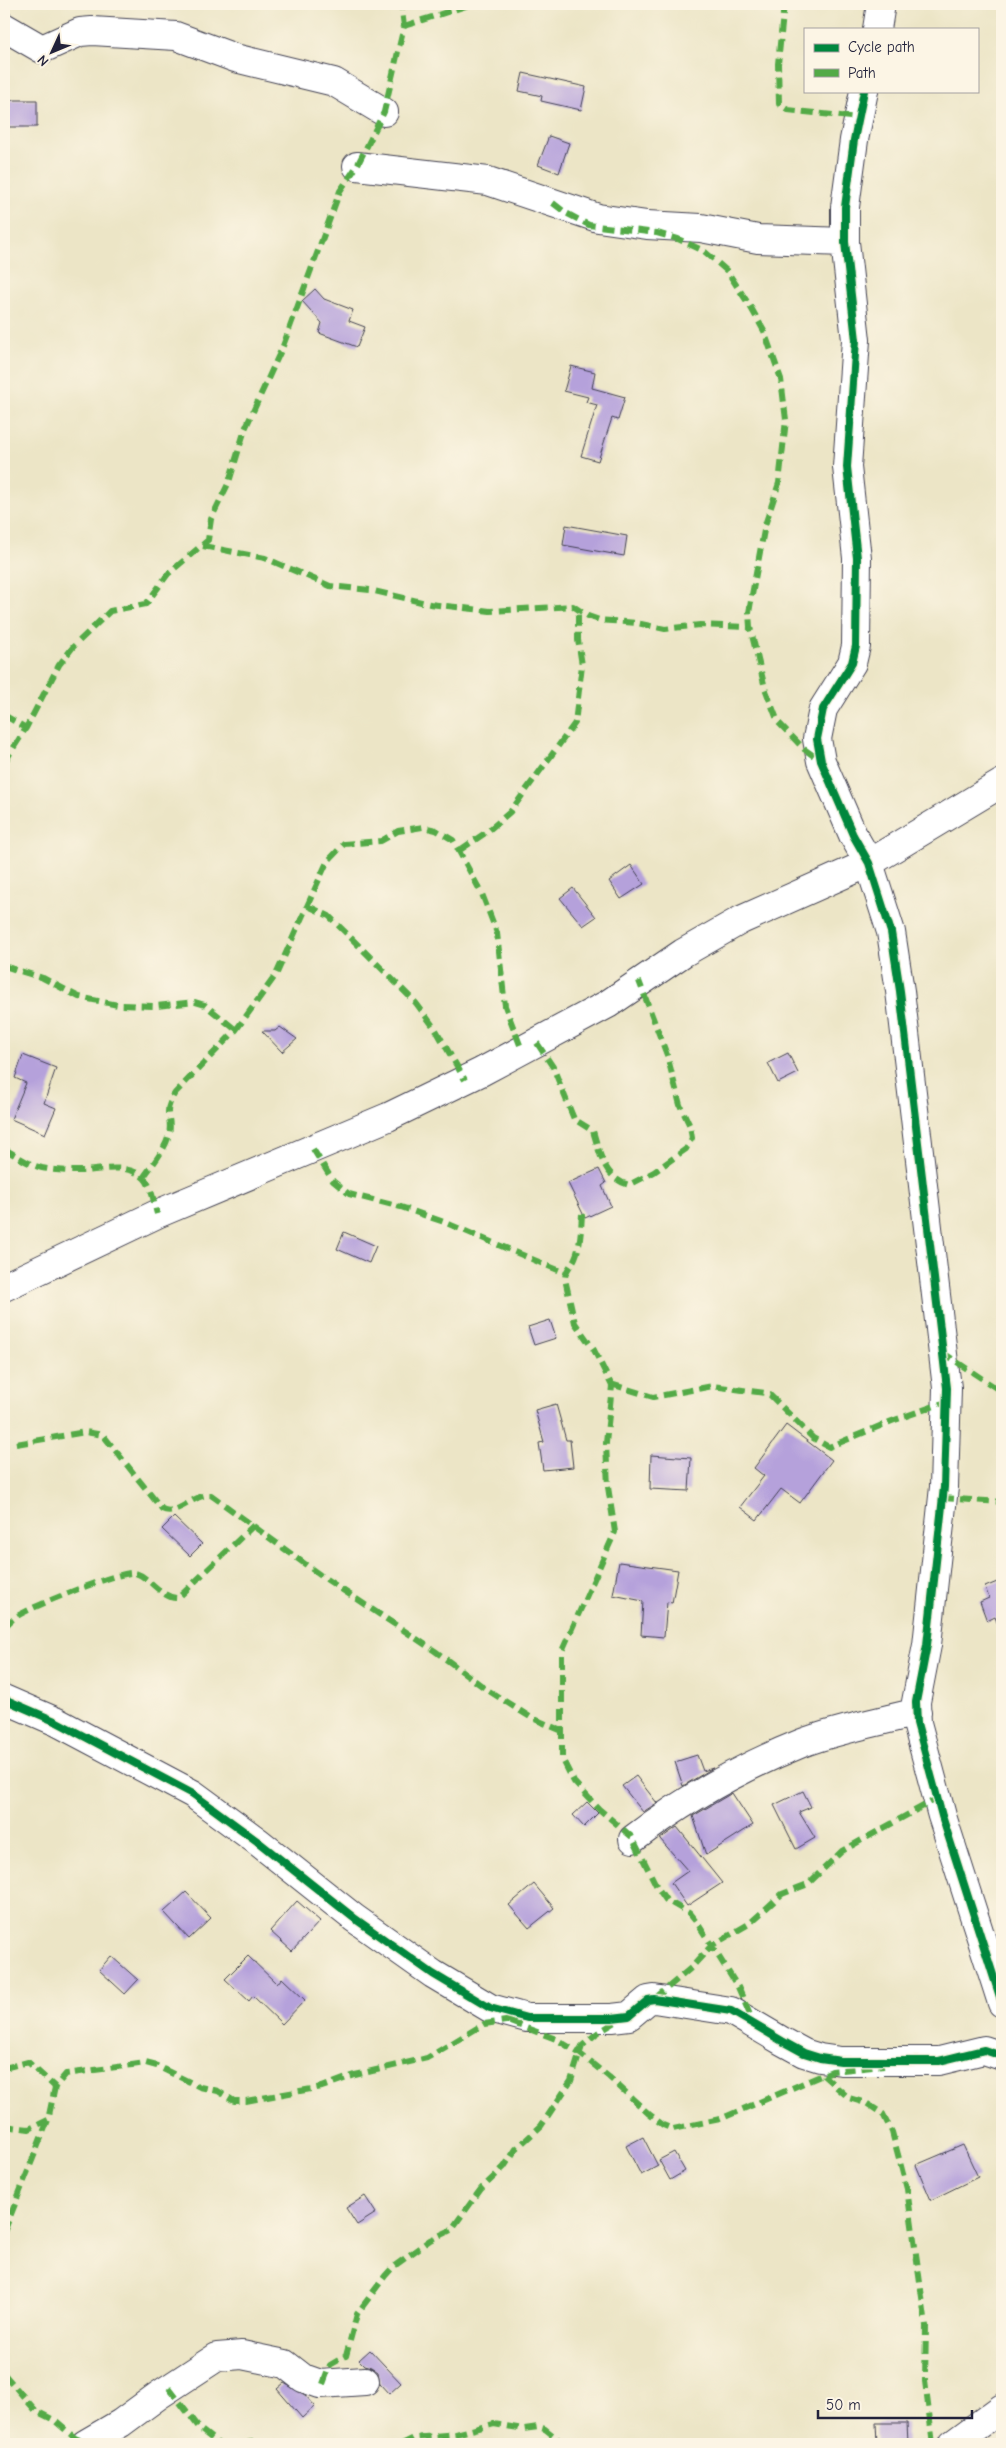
<svg xmlns="http://www.w3.org/2000/svg" width="1006" height="2448" font-family="'Comic Neue',sans-serif">
<style>
.building{fill:#b5a1db}
.lines{fill:none;stroke-linecap:round;stroke-linejoin:round}
.minor-casing{stroke:#403f50;stroke-width:30}
.major-casing{stroke:#403f50;stroke-width:30}
.minor{stroke:#fff;stroke-width:28}
.major{stroke:#fff;stroke-width:28}
.quiet{stroke:#53aa46;stroke-width:6;stroke-dasharray:12 6;stroke-linecap:butt}
.cycleway-casing{stroke:#fcf5e5;stroke-width:11}
.cycleway{stroke:#00873e;stroke-width:8}
</style>
<rect width="100%" height="100%" fill="#fcf5e5"/>
<filter id="ink" filterUnits="userSpaceOnUse"><feTurbulence type="fractalNoise" baseFrequency=".02" numOctaves="2"/><feDisplacementMap in="SourceGraphic" scale="10" xChannelSelector="R" yChannelSelector="G"/><feConvolveMatrix kernelMatrix="1 2 1 2 8 2 1 2 1" color-interpolation-filters="sRGB"/></filter>
<filter id="wash" filterUnits="userSpaceOnUse"><feTurbulence type="fractalNoise" baseFrequency=".0096" numOctaves="4" result="noise"/><feDisplacementMap in="SourceGraphic" scale="20" xChannelSelector="R" yChannelSelector="G"/><feGaussianBlur stdDeviation="1.12" result="paint"/><feColorMatrix in="noise" values="0 0 0 0 0 0 0 0 0 0 0 0 0 0 0 0 0 1.4 0 .05"/><feComposite in="paint" operator="in"/></filter>
<g filter="url(#wash)">
<rect width="100%" height="100%" fill="#ece5c6"/>
<g id="blocks">
<path class="building" d="M523,73L586,87L581,110L541,101L542,96L519,91Z
M15,100H37V127H4V101Z
M549,136L569,143L559,173L538,165Z
M315,289L324,299L353,310L349,321L365,327L357,347L319,333L322,323L302,301Z
M571,366L595,372L592,388L625,397L618,420L612,418L598,461L581,456L597,405L586,402L588,397L564,391Z
M566,525L627,536L624,556L563,545Z
M631,865L644,884L621,899L609,881Z
M573,888L596,917L583,926L560,898Z
M280,1027L297,1039L282,1052L262,1031H275Z
M788,1053L798,1073L778,1083L768,1063Z
M23,1055L56,1068L44,1103L56,1108L45,1134L11,1119L26,1083L15,1078Z
M599,1169L606,1183L602,1186L611,1206L585,1218L568,1183Z
M344,1232L376,1246L369,1263L337,1249Z
M550,1320L556,1338L534,1345L528,1327Z
M556,1404L566,1440H570L573,1467L543,1470L539,1443L544,1442L535,1410Z
M786,1425L832,1460L800,1503L781,1489L757,1520L740,1507L764,1476L754,1468Z
M651,1455L691,1458L689,1491L650,1489Z
M174,1517L202,1544L190,1556L162,1529Z
M619,1562L678,1570L672,1603L667,1602L664,1637L641,1635L643,1601L613,1595Z
M1002,1580V1629L1000,1630L995,1617L987,1621L980,1602L989,1598L985,1587Z
M697,1755L703,1771L713,1768L683,1786L675,1762Z
M636,1776L657,1803L643,1812L622,1786Z
M803,1791L811,1807L799,1812L815,1838L796,1849L774,1805Z
M732,1793L753,1825L706,1855L693,1816Z
M587,1802L598,1813L584,1827L573,1815Z
M677,1827L722,1883L687,1906L671,1883L688,1871L660,1839Z
M534,1884L554,1908L529,1928L509,1905Z
M186,1892L211,1918L189,1939L164,1912Z
M297,1901L320,1921L292,1951L270,1931Z
M111,1956L138,1980L125,1994L99,1970Z
M248,1956L277,1984L282,1978L305,2000L282,2024L253,1996L249,2001L225,1979Z
M643,2137L658,2166L641,2175L626,2146Z
M963,2145L978,2177L931,2200L916,2165Z
M674,2152L685,2171L670,2180L659,2160Z
M365,2196L376,2213L357,2225L346,2208Z
M370,2350L401,2383L389,2394L380,2384L378,2372L371,2367L364,2365L359,2360Z
M284,2383L305,2395L315,2406L302,2418L277,2389Z
M876,2423H907L908,2443L877,2444Z"/>
</g>
</g>
<g filter="url(#ink)">
<use href="#blocks" fill-opacity="0" stroke="#403f50" stroke-width="1"/>
<g class="lines">
<defs>
<path id="minor" d="M4,27L42,49L80,32L92,31L176,36L235,58L334,82L384,112
M877,29L881,4
M864,91L854,140L845,207V242L856,340L847,467L857,558L856,646L852,663L823,709L817,739L821,761L853,835L869,863L891,932L900,991L947,1388L944,1487L927,1645L916,1702L917,1723L942,1816L1002,2003
M357,166L488,181L598,218L647,225L701,228L758,239L845,242
M4,1699L57,1722L193,1794L257,1841L354,1918L433,1974L490,2008L527,2018H612L629,2016L648,2000L654,1999L731,2011L782,2041L804,2053L820,2058L841,2061H939L984,2050L1002,2056
M633,1839C684,1800 742,1767 802,1743C838,1729 879,1722 917,1712
M85,2444L121,2423L159,2395L217,2357L242,2355L285,2364L303,2378L320,2384L365,2381
M953,2444L1002,2408"/>
<path id="major" d="M4,1287L157,1214L388,1117L481,1072L608,1004L683,953L741,920L869,863L1002,783"/>
</defs>
<use href="#minor" class="minor-casing"/>
<use href="#major" class="major-casing"/>
<use href="#minor" class="minor"/>
<use href="#major" class="major"/>
<path class="quiet" d="M784,4L778,64L779,104L788,110L858,118
M404,26L472,4
M553,203L566,213L589,225L657,233L678,239L704,251L727,271L750,306L764,331L781,379L786,420L779,483L765,525L752,595L749,613L750,627L765,688L778,722L804,749L821,761
M203,546L265,558L330,586L370,590L430,604L490,611L573,606L588,616L599,620L637,623L665,629L700,625L750,627
M4,715L26,728
M4,763L26,728L59,665L73,647L110,611L146,604L168,574L208,540L211,519L229,482L245,429L283,346L340,191L357,166L384,112L404,26L401,4
M460,850L488,831L510,812L575,723L582,665L578,640V609
M308,906L329,916L416,1003L436,1030L465,1080
M4,966L43,978L79,997L118,1005L157,1006L195,1002L205,1005L236,1030
M537,1043L553,1067L574,1119L593,1131C600,1154 604,1178 629,1185L654,1172L686,1149L692,1138L690,1126L680,1105L667,1055L639,981
M4,1149C16,1155 29,1165 42,1168C53,1170 65,1171 76,1171C98,1172 126,1161 144,1178C152,1186 154,1204 157,1214
M313,1149L333,1181L349,1194L401,1207L444,1222L565,1273
M143,1178C152,1165 166,1149 169,1134C173,1114 161,1116 175,1093L236,1030L276,975L327,862L344,844L381,841L398,831L423,827L436,830L453,840L482,894L497,933L505,1006L522,1050
M582,1214C581,1228 581,1244 575,1258C572,1265 565,1270 565,1279L575,1323L594,1350L612,1386L606,1443L608,1487L615,1532L562,1651V1758L574,1782L599,1809L632,1837L657,1887L666,1900L689,1913L698,1924L738,1987L754,2024
M942,1352L1002,1392
M611,1384L653,1397L713,1386L765,1393L770,1395L813,1438L829,1447L892,1421L946,1402
M16,1444L85,1432L103,1435L162,1509C178,1517 194,1493 211,1495L320,1575L435,1651L486,1689L530,1717L560,1730
M942,1498L1002,1502
M4,1627C8,1624 11,1620 16,1617C30,1607 121,1570 135,1573C150,1577 162,1599 178,1598L254,1525
M654,1999L691,1968L711,1946L749,1924L782,1894L808,1884L842,1851L938,1798
M510,2022L556,2039L579,2053L609,2077L649,2114L663,2125L673,2129L720,2119L832,2071L884,2066
M4,2068L28,2062L55,2087
M823,2075L849,2098L866,2103L883,2114L892,2132L907,2189L926,2326L925,2381L933,2444
M4,2126L29,2129L48,2120
M4,2232L48,2120L55,2087L66,2074L146,2063L157,2066L200,2087L218,2091L234,2101H246L322,2087L355,2075L427,2058L484,2024L520,2019
M4,2374L36,2411L54,2420L75,2438L87,2443
M323,2384L330,2365L346,2356L357,2314L385,2276L393,2267L430,2240L451,2230L481,2189L504,2167L516,2149L541,2126L571,2081L582,2046L596,2034L619,2020
M169,2388L201,2430L219,2444
M242,2444L252,2442L263,2444
M402,2444L414,2438L456,2434L494,2424L524,2429L538,2427L545,2429L564,2444"/>
<defs>
<path id="cycleway" d="M864,91L854,140L845,207V242L856,340L847,467L857,558L856,646L852,663L823,709L817,739L821,761L853,835L869,863L891,932L900,991L947,1388L944,1487L927,1645L916,1702L917,1723L942,1816L1002,2003
M4,1699L57,1722L193,1794L257,1841L354,1918L433,1974L490,2008L527,2018H612L629,2016L648,2000L654,1999L731,2011L782,2041L804,2053L820,2058L841,2061H939L984,2050L1002,2056"/>
</defs>
<use href="#cycleway" class="cycleway-casing"/>
<use href="#cycleway" class="cycleway"/>
</g>
</g>
<rect width="1006" height="2448" fill="none" stroke="#fcf5e5" stroke-width="20"/>
<rect x="804" y="28" width="175" height="65" fill="#fcf5e5" stroke="#a5a1a1"/>
<rect x="814" y="44" width="25" height="8" fill="#00873e" stroke="#a5a1a1"/>
<text x="848" y="52" font-size="15" fill="#22223b">Cycle path</text>
<rect x="814" y="69" width="25" height="8" fill="#53aa46" stroke="#a5a1a1"/>
<text x="848" y="78" font-size="15" fill="#22223b">Path</text>
<g transform="translate(52 52) rotate(226)" stroke="#fcf5e5" stroke-width="4" paint-order="stroke">
<path d="M0-4L9 19L0 12L-9 19Z" fill="#22223b"/>
<text y="-8" font-size="14" font-weight="bold" text-anchor="middle" fill="#22223b">N</text>
</g>
<path d="M818 2410v8h154v-8" fill="none" stroke="#22223b" stroke-width="2.5"/>
<text x="826" y="2410" font-size="15" fill="#22223b" stroke="#fcf5e5" stroke-width="4" paint-order="stroke">50 m</text>
</svg>
